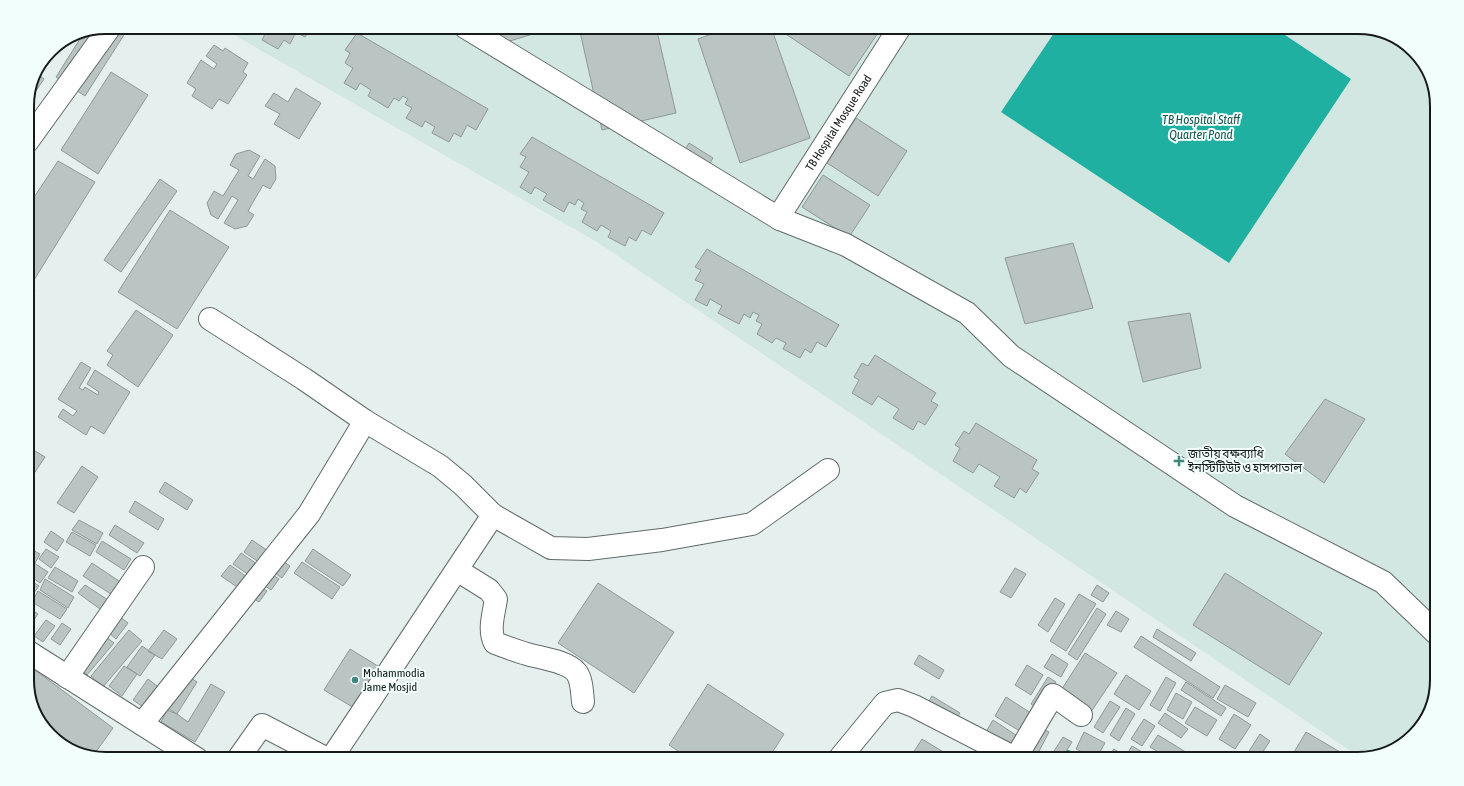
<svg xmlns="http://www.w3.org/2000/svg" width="1464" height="786" font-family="'Asap Condensed','Noto Sans Bengali',sans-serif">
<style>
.built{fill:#d2e6e2}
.water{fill:#1fb0a1}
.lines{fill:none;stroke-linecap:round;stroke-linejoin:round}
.stream{stroke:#1fb0a1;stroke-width:8}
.building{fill:#bac5c3;stroke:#8f9997}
.minor-casing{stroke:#616b69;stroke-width:24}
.minor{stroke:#fff;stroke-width:22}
.poi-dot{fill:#41867d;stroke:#f2fefb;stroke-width:1.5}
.labels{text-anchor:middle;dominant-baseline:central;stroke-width:4;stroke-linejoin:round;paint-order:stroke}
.street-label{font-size:12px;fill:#161a19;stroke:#f2fefb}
.poi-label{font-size:12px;fill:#161a19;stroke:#f2fefb;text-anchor:start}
.water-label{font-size:13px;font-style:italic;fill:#205750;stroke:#f2fefb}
.rim{fill:none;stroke:#161a19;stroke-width:2}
</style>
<rect width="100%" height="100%" fill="#e5f0ee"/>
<path class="built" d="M220,27H1358L1393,35L1424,62L1437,101V680L1429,715L1398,748L1361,758L597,242Z"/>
<path class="water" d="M1058,27H1273L1351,79L1229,263L1001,112Z"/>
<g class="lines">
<path class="stream" d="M1068,754L1074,759"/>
</g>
<path class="building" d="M106,27H129L85,96L56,77L85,31Z
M240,27H311L305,37L296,32L290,44L284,40L278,49L262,40L265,34L255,28L251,34Z
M484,27H556L490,47Z
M579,27H656L676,113L602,130Z
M670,27H688L671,32Z
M731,27H771L810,138L740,163L698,39Z
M775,27H882L849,76Z
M357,33L488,109L476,130L467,125L461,137L454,133L449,142L432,133L435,127L425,121L422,127L406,118L412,108L405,104L408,99L403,96L399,101L394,98L388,108L368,96L371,90L360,83L356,90L344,83L353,68L345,63L350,53L345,50Z
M214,45L223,51L225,48L248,63L243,72L247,75L228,104L219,99L212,109L192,96L196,89L187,83L201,60L214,69L217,64L206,56Z
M35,72L44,79L27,104V101Z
M111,72L148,95L98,174L61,150Z
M296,88L321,103L299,139L274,124L280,114L265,106L274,93L288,102Z
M856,118L907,151L878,196L827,163Z
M532,137L664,213L651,235L642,230L636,241L629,237L625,246L608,237L611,231L601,225L597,231L582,222L587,212L581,209L584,203L578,199L575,205L569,202L564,212L543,200L547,194L535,187L531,194L520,187L529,172L520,167L526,157L520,154Z
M689,143L713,158L702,176L678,161Z
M249,150L260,156L248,176L253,179L265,159L275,166L276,179L270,189L263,185L248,211L254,215L247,226L235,229L224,223L238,200L232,196L218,219L211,215L207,203L214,191L223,196L239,170L230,165L236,154Z
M58,161L95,182L34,280L27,276V208Z
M823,175L870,205L849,237L802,207Z
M160,179L177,191L121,272L104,260Z
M170,210L229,247L177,329L118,292Z
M1073,243L1093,308L1025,324L1005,258Z
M707,249L839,325L826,347L817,342L811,353L805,349L800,358L783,349L786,343L776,338L772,343L757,334L762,324L756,321L759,315L753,312L750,318L744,314L739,324L718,313L722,306L710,299L707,306L695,300L704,284L695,280L701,270L695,267Z
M27,285L35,290L27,302Z
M136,310L173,335L138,387L107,365L113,355L107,351Z
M1190,313L1201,368L1143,382L1128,322Z
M875,355L936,393L931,401L938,405L925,425L918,421L913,430L893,418L899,409L878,396L872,405L852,393L859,380L854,377L862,363L868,366Z
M81,362L91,368L79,388L83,390L85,387L98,395L99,392L87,384L95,370L130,392L104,434L91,426L86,435L58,417L63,409L73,416L77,411L58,399Z
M1325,399L1365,419L1324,483L1285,454Z
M976,423L1037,460L1032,469L1039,473L1026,493L1020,488L1014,498L994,486L1000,477L979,464L973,473L953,461L960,448L955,445L964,431L969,434Z
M27,446L45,457L27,484Z
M82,466L98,477L74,513L57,503Z
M165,482L193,500L187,510L159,492Z
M135,501L164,519L158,530L129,512Z
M79,520L103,533L97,544L72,530Z
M115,525L144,543L137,553L109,535Z
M51,531L64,540L57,551L44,542Z
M72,532L96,545L90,556L66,542Z
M252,540L290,566L282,578L244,552Z
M102,541L131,559L124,570L96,552Z
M27,547L40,554L33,567L27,564Z
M46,549L59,557L51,568L39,559Z
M313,549L351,575L343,586L305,561Z
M241,553L279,579L271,590L233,564Z
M302,562L340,587L332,599L294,573Z
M34,563L48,572L40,583L27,574Z
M92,563L122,583L114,596L83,576Z
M230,565L267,591L259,602L221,576Z
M55,567L78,581L72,592L48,578Z
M1015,568L1026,574L1011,598L1000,592Z
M1225,573L1322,633L1289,685L1193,625Z
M27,578L39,586L31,597L27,594Z
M45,579L74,597L68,608L40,590Z
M598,583L674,632L634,693L558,643Z
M85,585L108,600L100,609L78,593Z
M1097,585L1109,593L1103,602L1091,595Z
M38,591L67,609L60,619L32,602Z
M1079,594L1096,604L1066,651L1050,641Z
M27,596L32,599L27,608Z
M1055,598L1065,604L1048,632L1038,625Z
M29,608L38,614L27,629V611Z
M1097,608L1106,614L1077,660L1068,654Z
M1116,611L1129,619L1121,632L1107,625Z
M119,616L128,623L116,639L108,632Z
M46,620L55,626L43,642L34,636Z
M62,623L71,629L60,645L51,639Z
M1157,629L1196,653L1191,661L1153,637Z
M129,630L142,641L103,687L91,676Z
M164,630L177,639L162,659L148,651Z
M102,634L114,643L87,675L76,665Z
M1141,636L1220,687L1213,698L1134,647Z
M142,646L155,655L140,676L127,667Z
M350,649L386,671L361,712L324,690Z
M1085,653L1117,673L1089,715L1058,695Z
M1052,654L1068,664L1061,677L1044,667Z
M919,655L944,670L939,679L914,664Z
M27,664L113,728L93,756L71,751L40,724L27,686Z
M1027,665L1043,675L1031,695L1015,685Z
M124,666L137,674L122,696L109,686Z
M186,675L197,682L177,714L166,707Z
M1126,675L1151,691L1139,710L1114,694Z
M1048,677L1056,682L1040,710L1031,704Z
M1166,677L1176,683L1160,711L1150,705Z
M148,679L161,689L146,709L133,700Z
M1186,682L1226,708L1221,716L1181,690Z
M211,684L225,692L195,742L161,722L167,710L177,714L188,722Z
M708,684L784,734L768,759H690L669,745Z
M1225,685L1256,703L1248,717L1217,699Z
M1176,693L1192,702L1183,719L1167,710Z
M932,696L960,713L954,723L926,706Z
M1006,697L1034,715L1023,733L995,716Z
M1110,701L1120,707L1103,733L1094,727Z
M1195,707L1217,720L1207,736L1185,723Z
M1126,708L1135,714L1119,741L1110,735Z
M1165,713L1188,729L1181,738L1158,723Z
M1234,714L1251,725L1235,749L1219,739Z
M1144,719L1155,726L1142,746L1131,739Z
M993,720L1022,739L1012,755L983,737Z
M1040,727L1049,732L1035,759H1031L1024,755Z
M1084,732L1105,743L1096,759L1076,749Z
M1306,732L1352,759H1290Z
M1260,734L1270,741L1258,759H1244Z
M1158,735L1197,759H1170L1150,747Z
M1063,737L1072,742L1061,759H1049Z
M922,739L955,759H922L913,753Z
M1132,746L1154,759H1124Z
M1114,749L1123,755L1120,759H1107Z"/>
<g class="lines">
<defs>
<g id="minor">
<path d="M465,27L780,219L846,245L967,313L1011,356L1235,506L1383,582L1437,634"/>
<path d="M27,142L110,27"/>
<path id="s1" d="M780,219L781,213L900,27"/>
<path d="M210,319L304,379L365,421L440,466L463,485L493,515L551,548L588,549L662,540L752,524L828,470"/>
<path d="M457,570L489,590L496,599C494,613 488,630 495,643C506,647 516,651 527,654C540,658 567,661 576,672C582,679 582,693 583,702"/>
<path d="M27,651L197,759"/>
<path d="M67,677L143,567"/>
<path d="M142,724L309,514L365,421"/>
<path d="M238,759L262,725L327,759"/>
<path d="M331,759L493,515"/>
<path d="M839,759L885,703L898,700L914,706L1017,759"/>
<path d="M1015,759L1053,695L1081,715"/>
</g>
</defs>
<use href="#minor" class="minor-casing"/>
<use href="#minor" class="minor"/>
</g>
<g class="poi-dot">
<path d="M1177 455h4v4h4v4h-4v4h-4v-4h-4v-4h4z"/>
<circle cx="355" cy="680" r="4"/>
</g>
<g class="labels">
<g class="street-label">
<text stroke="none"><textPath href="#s1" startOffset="113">TB Hospital Mosque Road</textPath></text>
</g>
<g class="poi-label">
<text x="1188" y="454">জাতীয় বক্ষব্যাধি<tspan x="1188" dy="14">ইনস্টিটিউট ও হাসপাতাল</tspan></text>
<text x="363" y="673">Mohammodia<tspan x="363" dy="14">Jame Mosjid</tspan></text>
</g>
<g class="water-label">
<text x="1201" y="119">TB Hospital Staff<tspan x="1201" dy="15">Quarter Pond</tspan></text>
</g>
</g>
<path d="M0 0H1464V786H0ZM106 34H1358A72 72 0 0 1 1430 106V680A72 72 0 0 1 1358 752H106A72 72 0 0 1 34 680V106A72 72 0 0 1 106 34Z" fill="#f2fefb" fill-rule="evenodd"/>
<path class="rim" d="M106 34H1358A72 72 0 0 1 1430 106V680A72 72 0 0 1 1358 752H106A72 72 0 0 1 34 680V106A72 72 0 0 1 106 34Z"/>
</svg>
